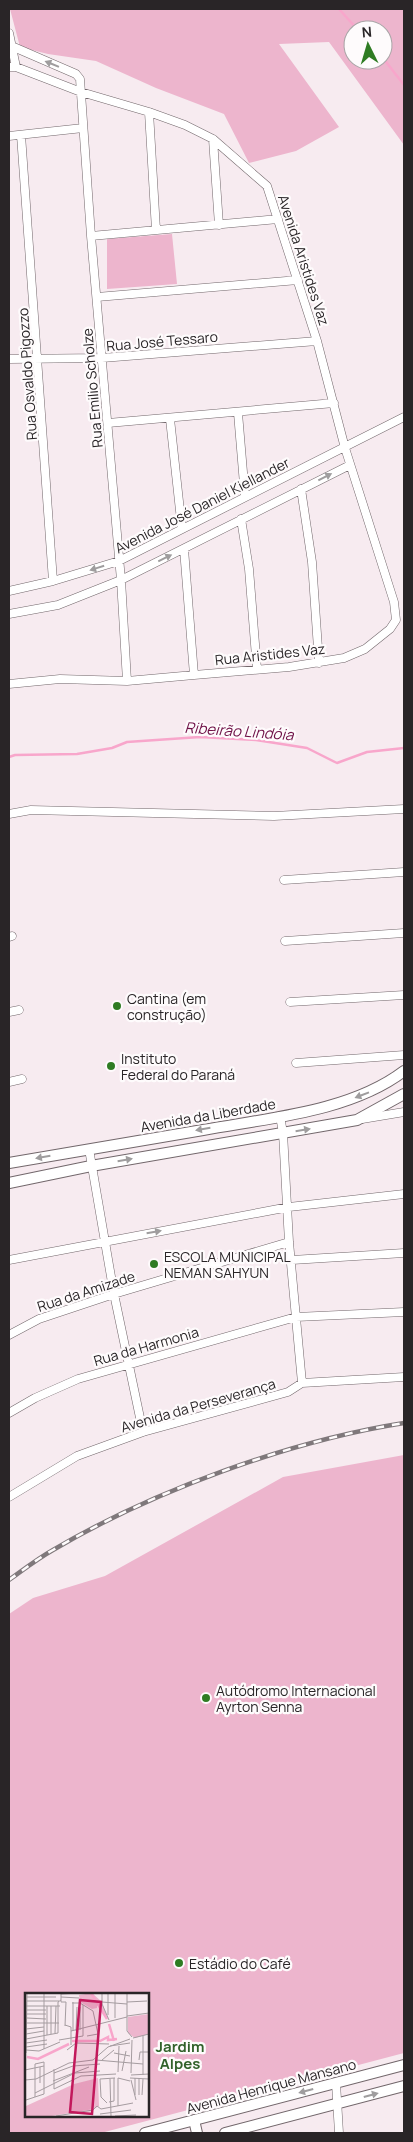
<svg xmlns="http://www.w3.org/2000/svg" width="413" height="2142" font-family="Manrope,sans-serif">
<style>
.green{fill:#edb5cd;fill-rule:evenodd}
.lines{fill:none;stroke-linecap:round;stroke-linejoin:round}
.stream{stroke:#f8a6cb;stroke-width:2.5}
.street-casing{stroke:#72676b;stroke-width:9}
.secondary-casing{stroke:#72676b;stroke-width:12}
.street{stroke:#fff;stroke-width:8}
.secondary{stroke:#fff;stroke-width:10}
.rail-casing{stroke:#7f787b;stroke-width:4.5}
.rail{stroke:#fefbfc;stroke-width:2.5;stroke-dasharray:8;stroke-linecap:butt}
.oneway{fill:#9f9d9e}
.poi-dot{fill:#2f7c23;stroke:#fefbfc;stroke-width:2}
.labels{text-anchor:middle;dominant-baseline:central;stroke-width:4.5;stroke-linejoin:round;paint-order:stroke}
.street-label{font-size:14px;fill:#292527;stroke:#fefbfc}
.poi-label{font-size:14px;fill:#292527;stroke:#fefbfc;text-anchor:start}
.water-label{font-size:15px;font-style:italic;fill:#6e1046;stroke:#fefbfc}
.neighbourhood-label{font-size:15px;font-weight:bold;fill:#31612a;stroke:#fefbfc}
.inset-river{fill:none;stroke:#f8a6cb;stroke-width:2.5}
.inset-road{fill:none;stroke:#a59ca0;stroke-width:1}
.view{fill:#c2185b;fill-opacity:0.15;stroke:#c2185b;stroke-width:2.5}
.inset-edge{fill:none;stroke:#292527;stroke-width:2.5}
</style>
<rect width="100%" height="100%" fill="#f7ebf0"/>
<path class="green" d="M10,9H404V145L329,42L279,44L339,127L296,151L249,163L224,114L156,88L96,61L48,54L20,47ZM353,30H383V60H353Z
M172,234L177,284L107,289V239Z
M404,1455V2053L101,2133H9V1614L33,1598L105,1576L283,1477ZM26,1994H148V2116H26Z"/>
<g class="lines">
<path class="stream" d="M339,9L358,30
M383,58L404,85
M9,757L15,755L77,754L112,748L127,742L200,737L256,740L307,748L337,763L367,752L404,748"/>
<defs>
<path id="street" d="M9,33L16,67
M9,45L76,74L80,79L91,236L121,580L127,681
M9,67H16L81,92L149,112L185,125L213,139L267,186L317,341L345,448L394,602L396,620L390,629L365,649L344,658L289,667L194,675
M149,112L156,230
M21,135L53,581
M9,136L83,128
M213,139L219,225
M91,236L278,219
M97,297L298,280
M9,359L102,358L317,341
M238,413L245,496
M170,419L182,529
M108,423L334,403
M301,489L312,562L319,663
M241,519L249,569L257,669
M9,591L53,581L119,561L404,417
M9,614L58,605L121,580L350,465
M9,684L60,679L127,681L194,675L184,549
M9,814L31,810L274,816L404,809
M284,880L404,872
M9,937L12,936
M285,941L404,933
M290,1002L404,995
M9,1012L19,1010
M296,1063L404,1055
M9,1082L22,1079
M280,1116L283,1133L289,1242L302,1383
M362,1119L404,1112
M89,1149L114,1294L143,1432
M9,1260L289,1207L404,1194
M292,1260L404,1253
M9,1335L39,1319L114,1294L289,1242
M9,1413L35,1398L78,1379L296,1317L404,1312
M9,1497L77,1456L143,1432L288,1392L302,1383L404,1377
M336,2083L339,2133"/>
<path id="secondary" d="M9,1163C73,1152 138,1141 203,1130C268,1118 350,1112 404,1071
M9,1183L91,1166L357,1120L404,1094
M194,2120L197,2133
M145,2133L404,2065
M225,2133L404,2086"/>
</defs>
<use href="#street" class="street-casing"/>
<use href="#secondary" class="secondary-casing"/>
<use href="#street" class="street"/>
<use href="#secondary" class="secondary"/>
<defs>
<path id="rail" d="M9,1580C23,1570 37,1559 53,1550C153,1491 289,1441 404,1423"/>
</defs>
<use href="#rail" class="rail-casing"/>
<use href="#rail" class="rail"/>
</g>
<defs><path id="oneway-solid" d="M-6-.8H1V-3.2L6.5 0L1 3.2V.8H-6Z" transform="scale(1.25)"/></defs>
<g class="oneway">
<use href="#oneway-solid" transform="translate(52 64) rotate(-158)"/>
<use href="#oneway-solid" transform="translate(325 477) rotate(-27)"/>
<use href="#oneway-solid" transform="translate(165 558) rotate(-26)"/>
<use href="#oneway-solid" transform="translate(97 568) rotate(163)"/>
<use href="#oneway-solid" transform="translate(362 1095) rotate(159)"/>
<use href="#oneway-solid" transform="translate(203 1129) rotate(170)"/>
<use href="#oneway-solid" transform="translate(303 1130) rotate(-9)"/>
<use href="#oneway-solid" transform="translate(43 1157) rotate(170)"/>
<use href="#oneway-solid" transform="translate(125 1160) rotate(-10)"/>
<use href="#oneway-solid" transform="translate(154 1232) rotate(-10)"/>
<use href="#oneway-solid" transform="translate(306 2091) rotate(165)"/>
<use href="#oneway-solid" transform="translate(371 2095) rotate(-15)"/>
</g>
<g class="poi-dot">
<circle cx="117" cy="1006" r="5"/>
<circle cx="111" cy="1066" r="5"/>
<circle cx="154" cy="1264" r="5"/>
<circle cx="206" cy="1698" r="5"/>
<circle cx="179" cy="1963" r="5"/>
</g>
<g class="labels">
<g class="street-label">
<text transform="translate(304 260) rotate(72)">Avenida Aristides Vaz</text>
<text transform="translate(162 341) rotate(-5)">Rua José Tessaro</text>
<text transform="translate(27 374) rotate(-94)">Rua Osvaldo Pigozzo</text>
<text transform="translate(92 388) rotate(-95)">Rua Emilio Scholze</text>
<text transform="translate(202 505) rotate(-27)">Avenida José Daniel Kiellander</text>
<text transform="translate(270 654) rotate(-6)">Rua Aristides Vaz</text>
<text transform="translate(208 1115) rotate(-10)">Avenida da Liberdade</text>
<text transform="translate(86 1291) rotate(-18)">Rua da Amizade</text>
<text transform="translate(146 1346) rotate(-16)">Rua da Harmonia</text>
<text transform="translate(198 1405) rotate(-16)">Avenida da Perseverança</text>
<text transform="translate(271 2086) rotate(-15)">Avenida Henrique Mansano</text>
</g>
<g class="poi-label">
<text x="127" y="998">Cantina (em<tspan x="127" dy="16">construção)</tspan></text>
<text x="121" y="1058">Instituto<tspan x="121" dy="16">Federal do Paraná</tspan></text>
<text x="164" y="1256">ESCOLA MUNICIPAL<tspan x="164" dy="16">NEMAN SAHYUN</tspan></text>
<text x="216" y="1690">Autódromo Internacional<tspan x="216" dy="16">Ayrton Senna</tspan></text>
<text x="189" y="1963">Estádio do Café</text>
</g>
<g class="water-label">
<text transform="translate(239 731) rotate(4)">Ribeirão Lindóia</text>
</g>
<g class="neighbourhood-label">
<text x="180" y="2046">Jardim<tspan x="180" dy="17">Alpes</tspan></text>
</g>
</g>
<g transform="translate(25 1993)">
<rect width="124" height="124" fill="#f7ebf0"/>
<path d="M67,0L77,9L83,27L72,10V15L67,16L55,9L54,2ZM124,21V41L110,45L103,40V24ZM73,85L74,113L69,116L27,123H0L1,113L49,91Z" fill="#edb5cd"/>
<path class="inset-river" d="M66,0L82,26M84,31L89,48M47,48H75L83,44V47L92,46M2,64L13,66L44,51"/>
<path class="inset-road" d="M36,0V9H41L40,33M77,0V11L84,27M102,0V38L107,44M36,1L55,0M2,4H31M36,4L54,5M2,8H34M77,9L102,11M102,9L122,8M47,10H55L68,18L73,41L62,43M1,13H35M26,13V41M2,17H21M2,21H21M83,22V0M102,23L124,20M2,25L21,26M90,25V0M2,30H34M40,32L46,34V52M1,36L19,34M55,37V14M46,38L102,24M48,38V9M51,38L52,14M30,40L31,13M33,40V9L36,7M1,41L19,38M22,42V13M58,43V12M108,45L124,41M1,46L33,40M34,47L58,43M1,50L22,47M85,53L105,50M1,54L22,51M19,56V0M1,57L14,58L35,49M42,57L51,50L84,51M0,59V110M1,60L2,0M89,60L105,63M71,67L118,71M77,67L89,57M114,67L115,59H124M29,76V96L56,83L91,81M0,77L19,73M97,78L101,58M93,79L94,53M29,80L48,73L75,71M106,80L107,47M106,82L124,81M118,82V43M105,85L124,86M85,86L86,123M0,87L11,86L44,70L68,67L83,54L105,46M106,87L111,107M28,88L64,74M15,90V74M10,100L50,80L75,78M110,102V85M114,102V85M117,102L118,86M1,107L19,101V69L10,71V104M84,109L89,108V85M82,110L76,104L75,86L90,85M93,113V85L105,88M75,121L106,117M31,123L68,117L72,113L76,116L108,110M90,123L111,122"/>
<path class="view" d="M55,7L76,9L67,121L45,119Z"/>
<rect width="124" height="124" class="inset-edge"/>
</g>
<rect width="413" height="2142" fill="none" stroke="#292527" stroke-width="20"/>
<g transform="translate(368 45) rotate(355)"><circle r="24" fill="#fefbfc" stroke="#a9a5a7"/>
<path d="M0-4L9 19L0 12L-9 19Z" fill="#2f7c23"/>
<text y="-8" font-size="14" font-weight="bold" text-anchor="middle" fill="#292527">N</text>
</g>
</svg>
